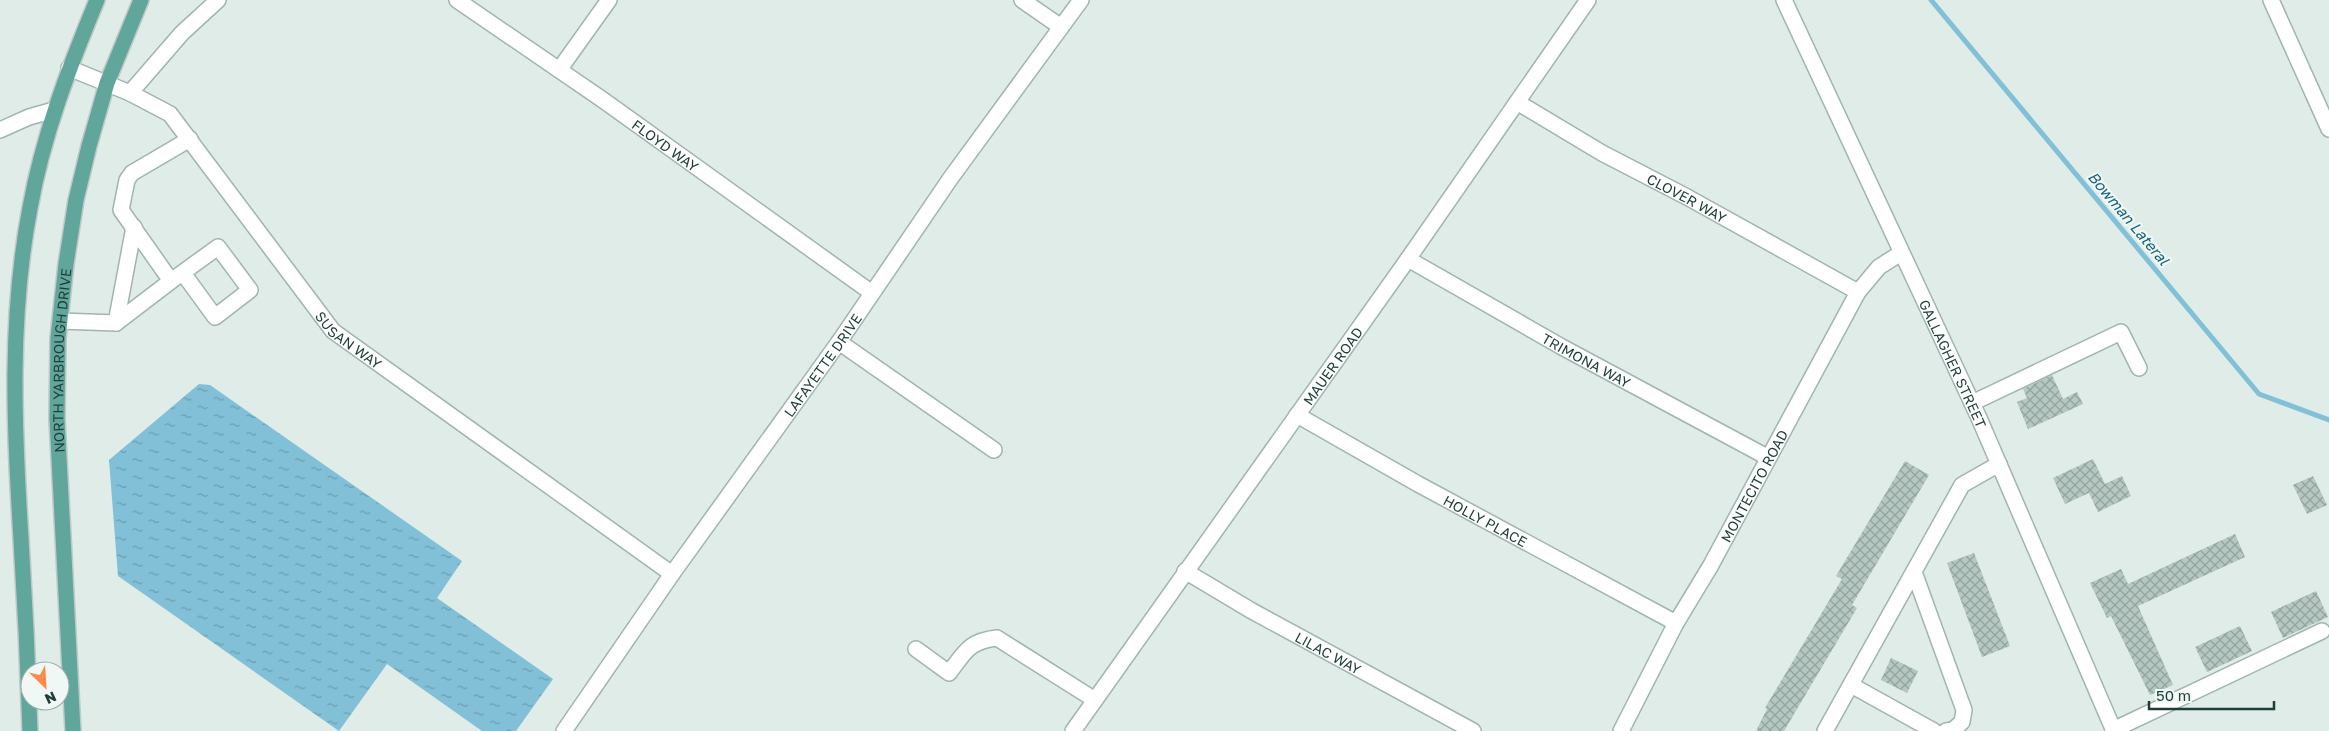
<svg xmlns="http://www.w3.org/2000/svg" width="2329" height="731" font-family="'Golos Text',sans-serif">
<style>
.water{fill:url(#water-ripples)}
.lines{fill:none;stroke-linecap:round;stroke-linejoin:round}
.stream{stroke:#82c0d7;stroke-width:5}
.building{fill:url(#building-cross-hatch)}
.minor-casing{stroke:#a2b4b0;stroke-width:18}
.major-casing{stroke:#c0c9c8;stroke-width:18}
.minor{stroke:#fff;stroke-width:15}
.major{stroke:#60a69b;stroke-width:15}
.labels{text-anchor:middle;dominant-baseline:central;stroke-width:4.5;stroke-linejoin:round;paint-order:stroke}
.street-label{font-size:14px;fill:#1f3e39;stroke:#f0f8f5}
.water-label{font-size:15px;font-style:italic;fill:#14617f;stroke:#f0f8f5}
</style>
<defs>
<pattern id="water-ripples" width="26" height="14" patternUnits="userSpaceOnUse" patternTransform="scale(1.25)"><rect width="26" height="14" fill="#82c0d7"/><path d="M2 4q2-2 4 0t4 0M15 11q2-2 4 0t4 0" fill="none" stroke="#6a9daf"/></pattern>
<pattern id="building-cross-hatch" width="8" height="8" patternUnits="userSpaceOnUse" patternTransform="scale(1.25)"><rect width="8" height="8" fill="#b5c7c1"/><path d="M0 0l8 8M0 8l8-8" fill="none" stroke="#93a39e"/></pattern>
</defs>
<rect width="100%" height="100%" fill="#dfece8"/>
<path class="water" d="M199,384L210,385L462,561L437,598L553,679L516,731H482L387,664L339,731L118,576L109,460Z"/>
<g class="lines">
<path class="stream" d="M1931,0L2259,394L2329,420"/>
</g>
<path class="building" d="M2052,375L2063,399L2077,392L2083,404L2028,429L2017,402L2027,398L2023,389Z
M2093,459L2105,484L2122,476L2131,496L2098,512L2089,493L2065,504L2053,478Z
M1905,461L1929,475L1852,605L1857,608L1784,731H1756L1767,709L1765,708L1842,579L1836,576Z
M2313,476L2327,505L2307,514L2293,485Z
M2235,534L2245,557L2138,606L2173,685L2150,695L2111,616L2107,618L2090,583L2121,569L2128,584Z
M1974,553L2010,646L1982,657L1947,563Z
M2316,591L2328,617L2283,638L2271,612Z
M2240,626L2252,651L2207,672L2195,647Z
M1891,658L1918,671L1907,693L1881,680Z"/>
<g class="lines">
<defs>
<g id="minor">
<path id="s1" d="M457,0L603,100L872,293"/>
<path d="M1022,0L1061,27"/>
<path id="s2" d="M1784,0L1979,418L2114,731"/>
<path d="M2271,0L2329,129"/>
<path id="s3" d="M69,68L130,93L170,114L333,331L672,574"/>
<path d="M559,70L609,0"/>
<path d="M130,93L182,33L218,0"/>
<path id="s4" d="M1517,102L1602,153L1687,197L1858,292"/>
<path d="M0,130L29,117L54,110"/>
<path id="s5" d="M1408,259L1562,347L1767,457"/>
<path d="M183,273L215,317L250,290L218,247L171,281L121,210L127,180L132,173L190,139"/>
<path d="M60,321L116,323L171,281"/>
<path d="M116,323L134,227"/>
<path d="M839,342L994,450"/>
<path d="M1972,403L2121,332L2139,368"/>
<path id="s6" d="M1297,415L1418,484L1676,623"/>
<path id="s7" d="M1185,571L1252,611L1473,731"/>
<path d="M1914,572L1964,710L1962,722L1953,730L1946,731"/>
<path d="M916,649L949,673C965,652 969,641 997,638L1095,700"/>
<path d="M1851,685L1934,731"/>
<path d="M2113,730L2322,631"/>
<path id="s8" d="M564,731L672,574L839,342L950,179L1081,0"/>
<path id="s9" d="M1073,731L1408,259L1588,0"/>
<path id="s10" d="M1621,731L1676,623L1711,565L1858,292L1879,267L1901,253"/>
<path d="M1825,731L1962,485L1999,464"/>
</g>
<g id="major">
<path d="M30,731C28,667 25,603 21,539C14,428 9,317 30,208C43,135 69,68 97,0"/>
<path id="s11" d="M73,731L57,419L58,338L66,264L76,200L89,146L107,83L141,0"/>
</g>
</defs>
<use href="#minor" class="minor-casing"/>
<use href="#major" class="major-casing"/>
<use href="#minor" class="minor"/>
<use href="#major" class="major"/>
</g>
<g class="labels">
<g class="street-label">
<text stroke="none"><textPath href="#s1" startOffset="254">FLOYD WAY</textPath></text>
<text stroke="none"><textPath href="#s4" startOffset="195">CLOVER WAY</textPath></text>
<text stroke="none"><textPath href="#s3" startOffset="400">SUSAN WAY</textPath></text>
<text stroke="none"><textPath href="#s5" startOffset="205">TRIMONA WAY</textPath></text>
<text stroke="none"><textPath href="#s11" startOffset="371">NORTH YARBROUGH DRIVE</textPath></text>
<text stroke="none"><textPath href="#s2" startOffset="401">GALLAGHER STREET</textPath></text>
<text stroke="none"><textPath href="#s8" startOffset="448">LAFAYETTE DRIVE</textPath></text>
<text stroke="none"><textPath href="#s9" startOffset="448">MAUER ROAD</textPath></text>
<text stroke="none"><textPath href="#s10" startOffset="279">MONTECITO ROAD</textPath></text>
<text stroke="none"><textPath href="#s6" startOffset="216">HOLLY PLACE</textPath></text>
<text stroke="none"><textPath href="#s7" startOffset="165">LILAC WAY</textPath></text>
</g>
<g class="water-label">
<text transform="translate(2129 218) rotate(50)">Bowman Lateral</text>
</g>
</g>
<g transform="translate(45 686) rotate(155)"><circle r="24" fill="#f0f8f5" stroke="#9caeaa"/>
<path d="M0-4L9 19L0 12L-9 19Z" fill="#fe8a4b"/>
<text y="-8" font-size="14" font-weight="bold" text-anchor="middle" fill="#1f3e39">N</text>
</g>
<path d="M2149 701v8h125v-8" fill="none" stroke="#1f3e39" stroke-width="2.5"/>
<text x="2156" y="701" font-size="15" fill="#1f3e39" stroke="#f0f8f5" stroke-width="4" paint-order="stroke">50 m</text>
</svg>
